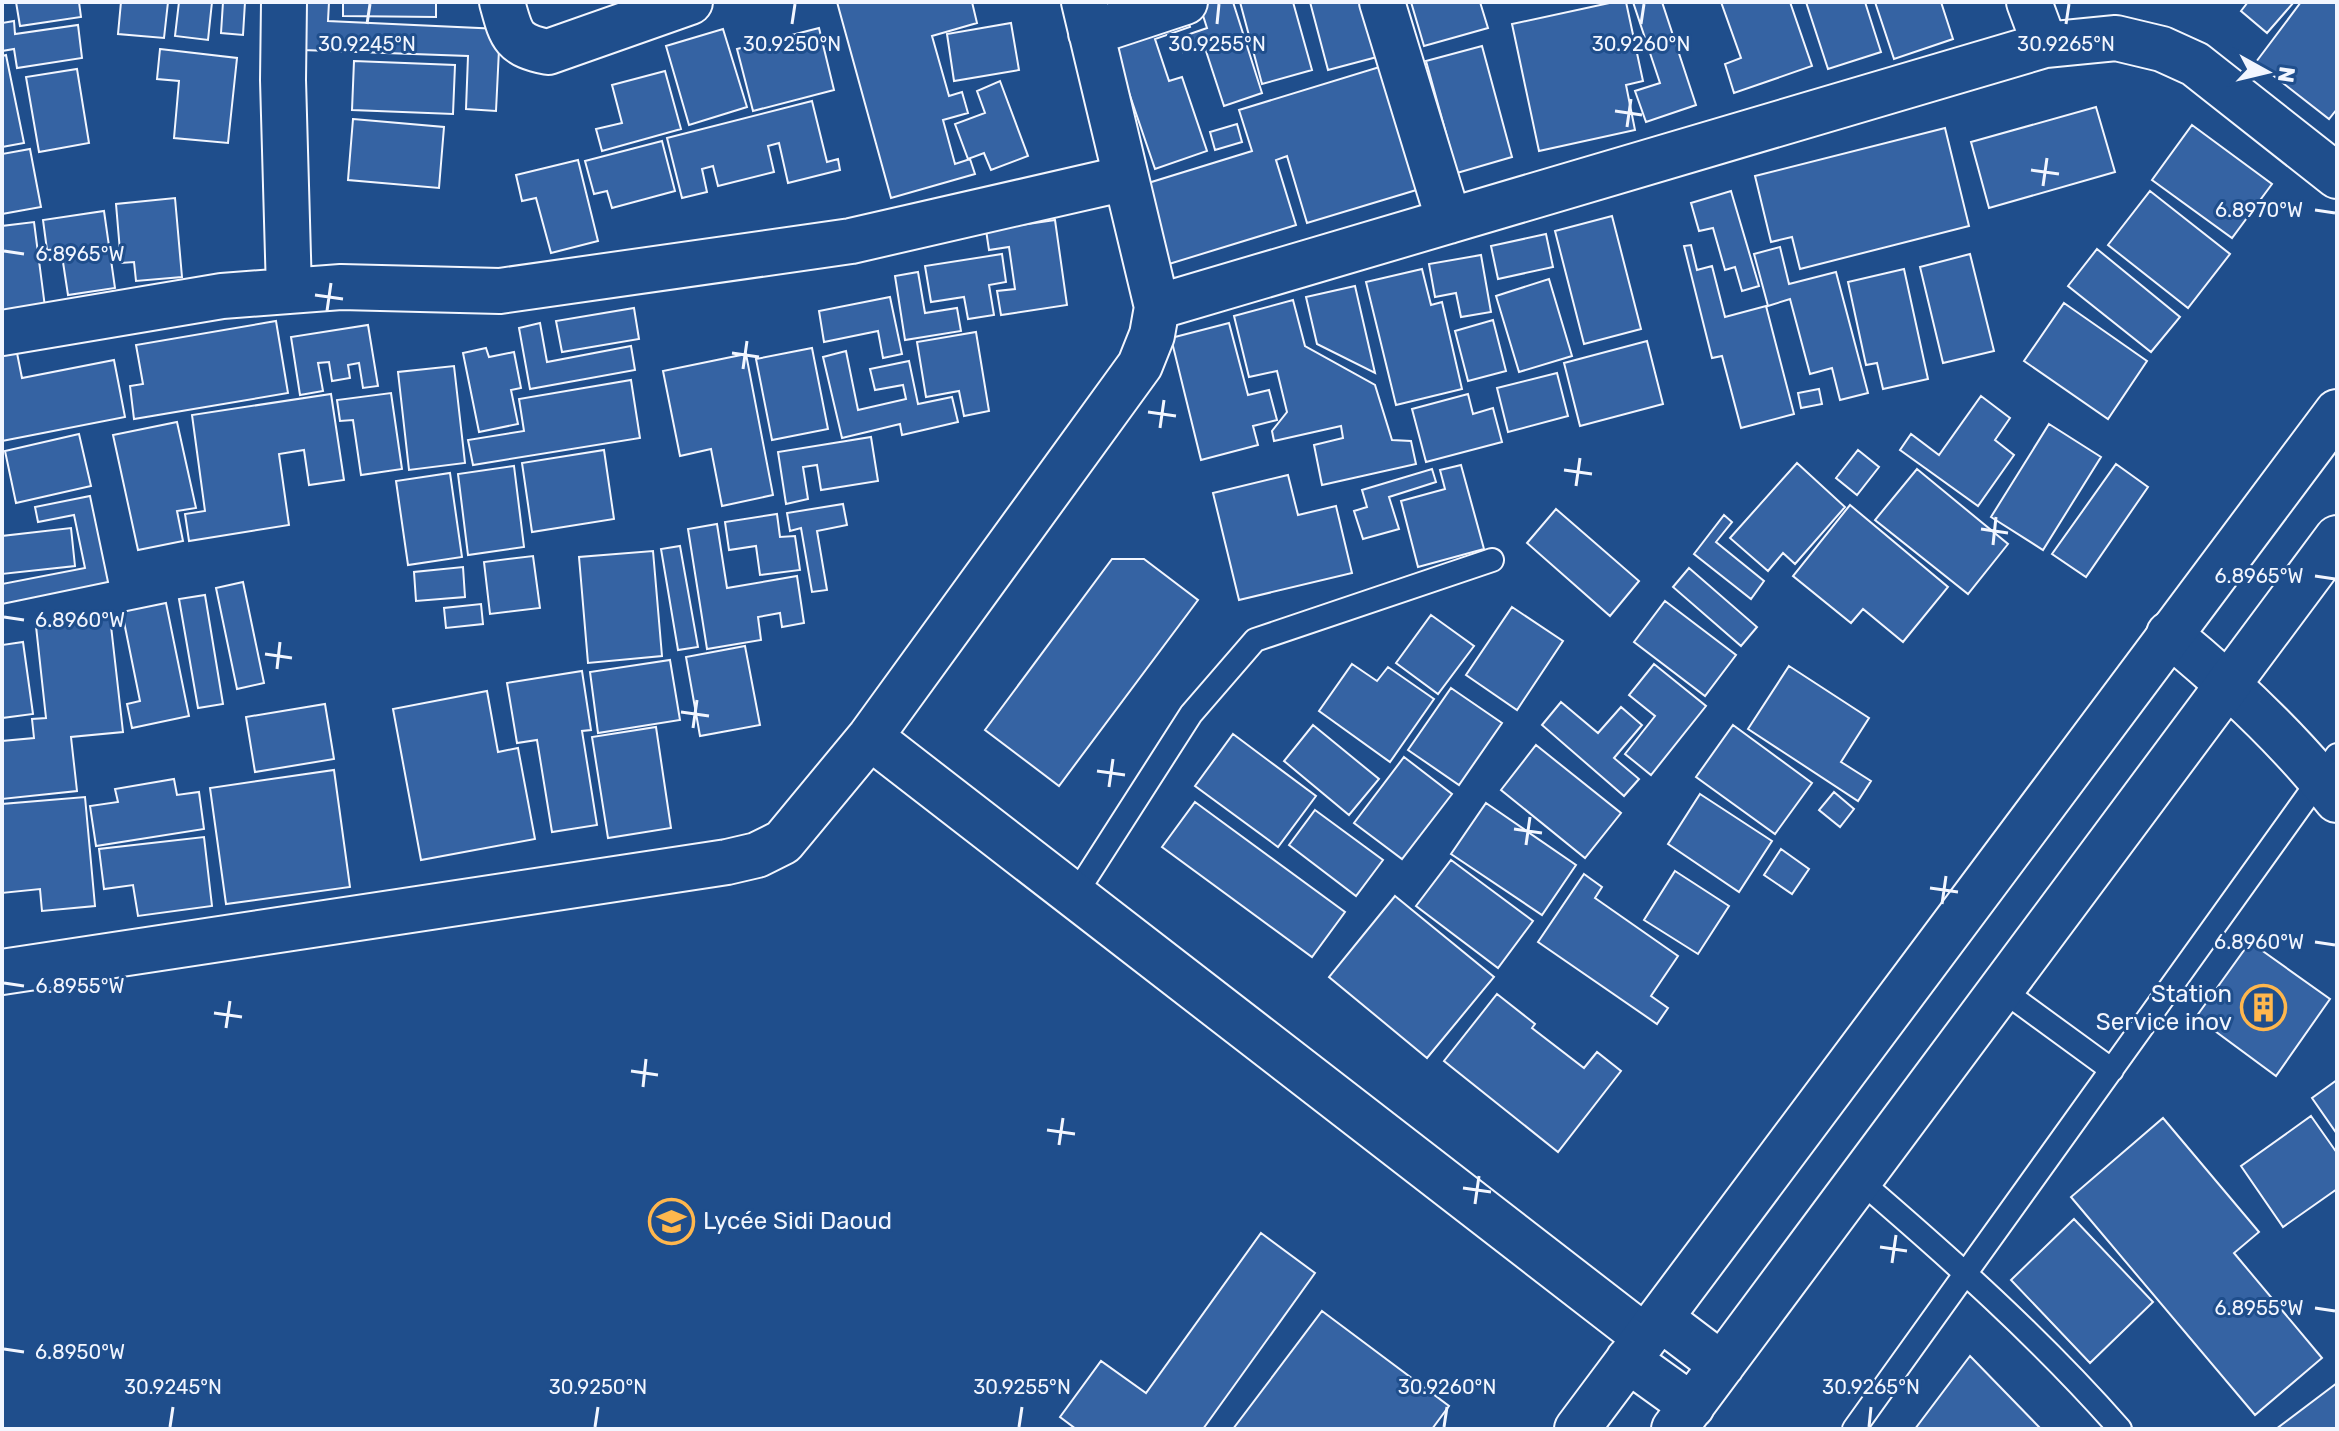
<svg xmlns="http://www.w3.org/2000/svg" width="2339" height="1431" font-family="Rubik,sans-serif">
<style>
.building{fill:#3563a3;stroke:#f2f6ff;stroke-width:2}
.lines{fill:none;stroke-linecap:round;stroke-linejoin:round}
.lane-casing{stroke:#f2f6ff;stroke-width:26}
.street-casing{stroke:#f2f6ff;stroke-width:48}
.secondary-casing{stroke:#f2f6ff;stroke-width:48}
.lane{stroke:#1f4e8c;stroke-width:22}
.street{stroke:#1f4e8c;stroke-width:44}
.secondary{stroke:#1f4e8c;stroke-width:44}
.ticks{fill:none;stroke:#f2f6ff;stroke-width:3}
.labels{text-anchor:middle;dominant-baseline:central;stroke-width:6;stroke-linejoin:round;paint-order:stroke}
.poi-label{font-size:24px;fill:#f2f6ff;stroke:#1f4e8c;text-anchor:end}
.ticks-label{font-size:20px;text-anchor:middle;fill:#f2f6ff;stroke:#1f4e8c;stroke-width:6;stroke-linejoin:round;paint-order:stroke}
</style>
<rect width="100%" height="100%" fill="#1f4e8c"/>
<path class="building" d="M16,2H79L81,17L20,26Z
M121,2H168L164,38L118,34Z
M179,2H212L208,40L175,36Z
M223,2H245L243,35L221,33Z
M305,2H329L328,21L500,29L496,111L466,109L468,56L303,50Z
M343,2H436V17L343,16Z
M837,2H972L977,23L932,36L949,96L962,92L968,113L943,120L955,164L970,159L975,174L891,198Z
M1211,2H1233L1262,93L1224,106L1204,45L1183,52L1178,38L1207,28L1200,6Z
M1240,2H1293L1312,70L1262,84Z
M1310,2H1363L1377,57L1328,70Z
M1411,2H1480L1488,28L1424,46Z
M1614,2H1626L1643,81L1626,85L1635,130L1539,151L1512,24Z
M1633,2H1662L1696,105L1646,122L1635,91L1660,83Z
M1721,2H1790L1812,66L1734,93L1725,64L1741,58Z
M1806,2H1865L1881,52L1828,69Z
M1875,2H1941L1953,39L1894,59Z
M2248,2H2294L2267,33L2241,11Z
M2301,2H2337V109L2329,119L2256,62Z
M1184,11L1190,27L1155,39L1169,81L1182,77L1207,151L1155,169L1110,37Z
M14,21L15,34L78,25L82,58L17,68L14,49L2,51V23Z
M1011,23L1019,70L954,81L947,34Z
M819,28L834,90L753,111L737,49Z
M723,29L747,107L689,125L666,46Z
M1482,46L1512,157L1457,173L1426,61Z
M160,49L237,58L228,143L174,138L179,81L157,79Z
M6,55L24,143L2,147V56Z
M354,61L455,65L453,114L352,110Z
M1386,65L1423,188L1307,223L1287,156L1276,160L1296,225L1169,264L1145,184L1252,151L1239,110Z
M77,69L89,143L39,152L26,77Z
M665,71L681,129L602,151L596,129L622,123L612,85Z
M1000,81L1028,156L991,170L984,153L968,159L955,124L985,113L977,91Z
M812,101L827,162L838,159L840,170L788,183L779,143L768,146L774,172L718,186L713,166L702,169L707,192L682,198L667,138Z
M2096,107L2115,172L1989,208L1971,142Z
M353,119L444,127L439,188L348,180Z
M1237,124L1242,142L1215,150L1210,132Z
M2192,125L2272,184L2232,238L2152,180Z
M1945,128L1969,226L1800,269L1792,237L1771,242L1755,176Z
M662,141L675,191L612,208L607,191L594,194L585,161Z
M30,149L41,207L2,214V154Z
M578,160L598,241L551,253L536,198L522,201L516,175Z
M1731,191L1759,286L1742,291L1735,267L1725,270L1713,228L1699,231L1691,203Z
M2150,191L2230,254L2188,308L2108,245Z
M175,198L182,277L136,281L134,262L121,263L116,204Z
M104,211L115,288L68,295L61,249L47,250L43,220Z
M1612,216L1641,329L1584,344L1555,231Z
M1055,220L1067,305L1001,315L997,291L1015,289L1009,247L989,250L986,230Z
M34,222L45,307L2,312V226Z
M1546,234L1553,267L1498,279L1491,246Z
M1691,245L1697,270L1712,266L1725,317L1766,306L1794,414L1741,428L1722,356L1712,358L1684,246Z
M1780,247L1789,284L1836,272L1868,393L1840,400L1832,368L1810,374L1790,299L1768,306L1754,254Z
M2097,249L2180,317L2151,352L2068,286Z
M1002,254L1006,282L989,285L994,315L968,319L964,297L931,302L925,266Z
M1970,254L1994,351L1943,363L1920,267Z
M1481,255L1491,312L1461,317L1456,293L1435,297L1429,264Z
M1422,269L1431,305L1442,302L1462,389L1396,405L1366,282Z
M1904,269L1928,379L1883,389L1877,363L1866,365L1848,282Z
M918,272L925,313L957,308L961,331L905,340L895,276Z
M1549,279L1572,356L1519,372L1496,296Z
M1355,286L1375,373L1317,344L1306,297Z
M890,297L902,354L883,358L878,331L824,342L819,311Z
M1293,300L1305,346L1375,385L1392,440L1411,441L1416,464L1322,485L1314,445L1343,438L1341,426L1274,441L1272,431L1287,412L1277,371L1249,377L1234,316Z
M2064,303L2147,361L2108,419L2024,361Z
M634,308L639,339L562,352L556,321Z
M1493,320L1506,371L1468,381L1455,331Z
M276,321L288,393L134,419L130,386L143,384L136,345Z
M540,323L547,362L631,346L635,370L530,389L519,328Z
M1229,323L1248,395L1269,390L1277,420L1253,426L1258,445L1201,460L1171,338Z
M368,325L378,386L363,388L359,363L348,365L350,378L332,381L329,362L318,363L323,391L300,395L291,337Z
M976,332L989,411L964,416L959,391L926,397L917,342Z
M1647,341L1663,404L1580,426L1564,363Z
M16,348L22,378L114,360L125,417L2,441V350Z
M486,348L489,357L514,352L521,388L511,390L518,424L479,432L463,353Z
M812,348L828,429L772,440L756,359Z
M846,351L858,410L906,399L903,385L875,390L870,369L909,361L918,404L952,397L958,422L902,435L900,424L842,438L823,357Z
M746,354L773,495L722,506L711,449L680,456L663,371Z
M454,366L465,463L409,470L398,372Z
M1557,373L1568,416L1508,432L1497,388Z
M631,380L640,438L473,465L468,440L524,431L519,399Z
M1819,389L1822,404L1801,408L1798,393Z
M391,393L402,469L361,475L353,420L340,421L337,400Z
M331,394L344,480L309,485L304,450L279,454L289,525L189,541L185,514L205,511L192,415Z
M1468,394L1473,414L1493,408L1502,442L1426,462L1412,409Z
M1981,396L2010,418L1995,440L2014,455L1978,506L1900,450L1911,434L1939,455Z
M177,422L196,508L177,511L183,541L138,550L113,435Z
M2049,424L2101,457L2043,550L1991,517Z
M79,434L91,486L16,503L5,451Z
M871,437L878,481L821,490L817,465L803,467L808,499L786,504L778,452Z
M604,450L614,519L532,532L522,463Z
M1858,450L1879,467L1857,495L1836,478Z
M1797,463L1845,507L1795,564L1783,553L1768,571L1730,538Z
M2116,464L2148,487L2086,577L2052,554Z
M1461,465L1484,549L1418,567L1401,501L1445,489L1440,470Z
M514,466L524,547L468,555L458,474Z
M1432,469L1436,482L1389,497L1399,529L1363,539L1354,511L1367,507L1362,490Z
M1917,469L2008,544L1968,594L1875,520Z
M450,473L462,557L408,565L396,481Z
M1288,475L1298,515L1336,506L1352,573L1239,600L1213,493Z
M90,496L108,582L2,604V584L85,568L74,515L38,522L35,507Z
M843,504L847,525L817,531L827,590L812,592L801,528L790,531L787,513Z
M1850,505L1948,587L1903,642L1863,609L1851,623L1793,576Z
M1556,509L1639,581L1610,616L1527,543Z
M777,514L780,537L795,536L800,570L760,575L756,546L729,550L725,522Z
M1724,515L1732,522L1716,542L1764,581L1751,599L1694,554Z
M717,524L727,588L797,576L804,623L782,627L780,613L758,617L761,640L707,649L688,529Z
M71,528L75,566L2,574V536Z
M680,546L698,647L678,650L661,549Z
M653,551L662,656L588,663L579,557Z
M533,556L540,608L490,614L484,562Z
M1112,559H1144L1198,600L1059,786L985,730Z
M463,567L465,597L416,601L414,572Z
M1689,568L1757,627L1741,646L1673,587Z
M243,582L264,683L237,689L216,588Z
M205,595L223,704L198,708L179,599Z
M1665,601L1736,655L1705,696L1634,642Z
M166,603L189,716L132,728L127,704L140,701L122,612Z
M481,604L483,624L446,628L444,608Z
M1512,607L1563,641L1517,710L1466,675Z
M1431,615L1474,646L1438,694L1396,663Z
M110,617L123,732L71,737L77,791L2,799V741L34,738L32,719L46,718L36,626Z
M23,642L33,714L2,718V645Z
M745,646L760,725L700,736L686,657Z
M670,660L680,720L598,733L590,672Z
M1352,664L1377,681L1388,667L1434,699L1390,762L1319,711Z
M1654,664L1706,706L1651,775L1625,754L1655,716L1629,695Z
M1789,666L1869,718L1841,762L1871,781L1858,801L1748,729Z
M582,671L591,730L582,731L597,825L552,832L537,740L517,743L507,683Z
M1451,688L1502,723L1459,785L1408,750Z
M487,691L498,752L518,748L535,839L421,860L393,709Z
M1561,702L1598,733L1621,707L1642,725L1614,758L1639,779L1624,796L1542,725Z
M325,704L334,759L255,772L246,717Z
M1313,725L1379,779L1349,815L1284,761Z
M1733,725L1812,783L1775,834L1696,777Z
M656,727L671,828L608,838L592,737Z
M1233,734L1316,796L1278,847L1195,786Z
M1536,745L1621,813L1585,858L1501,790Z
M1404,757L1452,794L1402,859L1354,823Z
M334,770L350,887L226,904L210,788Z
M174,779L177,795L199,792L204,829L96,846L90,806L118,802L115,789Z
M1834,792L1854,809L1840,827L1819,810Z
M1700,794L1772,841L1739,892L1668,844Z
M85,797L95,906L42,911L40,889L2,893V804Z
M1195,802L1345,912L1312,957L1162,847Z
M1486,803L1576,865L1542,915L1451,854Z
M1315,810L1383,860L1356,896L1289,845Z
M204,837L212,906L138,916L133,885L104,889L99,849Z
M1781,849L1809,869L1792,894L1764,875Z
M1451,860L1533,921L1498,968L1416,906Z
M1675,871L1729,906L1698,954L1644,920Z
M1584,874L1602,887L1595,898L1678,956L1651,996L1668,1008L1657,1024L1538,942Z
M1395,896L1494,977L1427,1058L1329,977Z
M2250,942L2330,999L2276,1076L2196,1017Z
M1497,994L1535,1024L1532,1028L1584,1068L1597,1052L1621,1071L1558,1152L1444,1061Z
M2337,1080V1134L2312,1098Z
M2311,1116L2337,1153V1189L2283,1227L2241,1166Z
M2163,1118L2259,1232L2234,1253L2322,1358L2255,1415L2071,1197Z
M2074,1219L2153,1302L2090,1363L2011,1280Z
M1261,1233L1315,1273L1203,1429H1076L1060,1417L1101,1361L1146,1393Z
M1322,1311L1449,1406L1432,1429H1233Z
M1970,1356L2041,1429H1915Z
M2337,1383V1429H2276Z"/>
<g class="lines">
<defs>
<path id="lane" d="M1075,895L1191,714L1255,640L1492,560
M2001,989L2112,1070
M1858,1179C1950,1258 2040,1338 2120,1429
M1854,1429L2337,755"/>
<path id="street" d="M284,2L283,80L289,291
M502,2C511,35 512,45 548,52L690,2
M1382,2L1449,221
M2029,2L2045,45
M1091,33L1185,2
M1157,307L2045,45L2116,38L2162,49L2195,64L2337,176
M2,333L222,296L341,287L500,291L851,241L1126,178
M2169,634C2230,684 2288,738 2337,800
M870,737L1645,1337
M2,972L727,862L757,855L783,842L870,737L1140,365L1152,335L1157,307L1084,2"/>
<path id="secondary" d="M1660,1318L1722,1365
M1628,1360L1692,1406
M1577,1429L2337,412
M1674,1429L2337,538"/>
</defs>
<use href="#lane" class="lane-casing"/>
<use href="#street" class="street-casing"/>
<use href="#secondary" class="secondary-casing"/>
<use href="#lane" class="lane"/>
<use href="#street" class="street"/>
<use href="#secondary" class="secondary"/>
</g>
<path class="ticks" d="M367,24L370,4M792,24L795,4M1217,24L1219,4M1641,24L1644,4M2066,24L2069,4M1615,111L1642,115M1627,127L1631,99M2031,170L2059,174M2043,186L2047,158M2315,210L2335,213M4,251L24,254M315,295L343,299M327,311L331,283M732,353L759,357M743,369L747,341M1148,412L1176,416M1160,428L1164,400M1564,470L1592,474M1576,486L1580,458M1981,529L2008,533M1993,545L1996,517M2315,576L2335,579M4,617L24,620M265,654L292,658M277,669L280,642M681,712L709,716M693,728L697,700M1097,771L1125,775M1109,787L1113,759M1514,829L1542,833M1526,845L1530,817M1930,888L1958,892M1942,904L1946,876M2315,942L2335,945M4,983L24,986M214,1013L242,1017M226,1028L230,1001M631,1071L658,1075M643,1087L646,1059M1047,1130L1075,1134M1059,1145L1063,1118M1463,1188L1491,1192M1475,1204L1479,1176M1880,1247L1907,1251M1892,1263L1896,1235M2315,1308L2335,1311M4,1349L24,1352M170,1427L173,1407M595,1427L598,1407M1019,1427L1022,1407M1444,1427L1447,1407M1869,1427L1871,1407"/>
<defs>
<symbol id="building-ring" viewBox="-11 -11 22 22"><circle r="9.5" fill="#1f4e8c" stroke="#ffb74d" stroke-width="1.5"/><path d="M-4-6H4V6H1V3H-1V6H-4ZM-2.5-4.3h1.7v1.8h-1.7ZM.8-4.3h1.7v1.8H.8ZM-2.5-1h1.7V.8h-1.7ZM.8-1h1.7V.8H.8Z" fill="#ffb74d"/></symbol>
<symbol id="university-ring" viewBox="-11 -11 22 22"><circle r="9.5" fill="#1f4e8c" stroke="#ffb74d" stroke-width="1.5"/><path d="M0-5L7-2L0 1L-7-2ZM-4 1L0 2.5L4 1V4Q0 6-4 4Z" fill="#ffb74d"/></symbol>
</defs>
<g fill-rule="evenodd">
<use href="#building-ring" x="2238" y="982" width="51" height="51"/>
<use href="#university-ring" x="646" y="1196" width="51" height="51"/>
</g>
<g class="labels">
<g class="poi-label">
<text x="2232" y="994">Station<tspan x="2232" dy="28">Service inov</tspan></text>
<text x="703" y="1221" text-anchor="start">Lycée Sidi Daoud</text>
</g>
</g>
<g class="ticks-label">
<text x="367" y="51">30.9245°N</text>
<text x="792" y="51">30.9250°N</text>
<text x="1217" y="51">30.9255°N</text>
<text x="1641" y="51">30.9260°N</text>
<text x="2066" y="51">30.9265°N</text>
<text x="2259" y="217">6.8970°W</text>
<text x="80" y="261">6.8965°W</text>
<text x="2259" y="583">6.8965°W</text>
<text x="80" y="627">6.8960°W</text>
<text x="2259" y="949">6.8960°W</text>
<text x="80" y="993">6.8955°W</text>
<text x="2259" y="1315">6.8955°W</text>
<text x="80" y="1359">6.8950°W</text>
<text x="173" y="1394">30.9245°N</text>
<text x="598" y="1394">30.9250°N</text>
<text x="1022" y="1394">30.9255°N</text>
<text x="1447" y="1394">30.9260°N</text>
<text x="1871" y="1394">30.9265°N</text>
</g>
<rect width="2339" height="1431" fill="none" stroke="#f2f6ff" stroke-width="8"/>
<g transform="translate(2267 72) rotate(98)" stroke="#1f4e8c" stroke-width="6" paint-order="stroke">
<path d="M0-6L14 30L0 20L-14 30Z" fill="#f2f6ff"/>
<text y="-12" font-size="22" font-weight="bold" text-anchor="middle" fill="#f2f6ff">N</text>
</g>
</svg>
